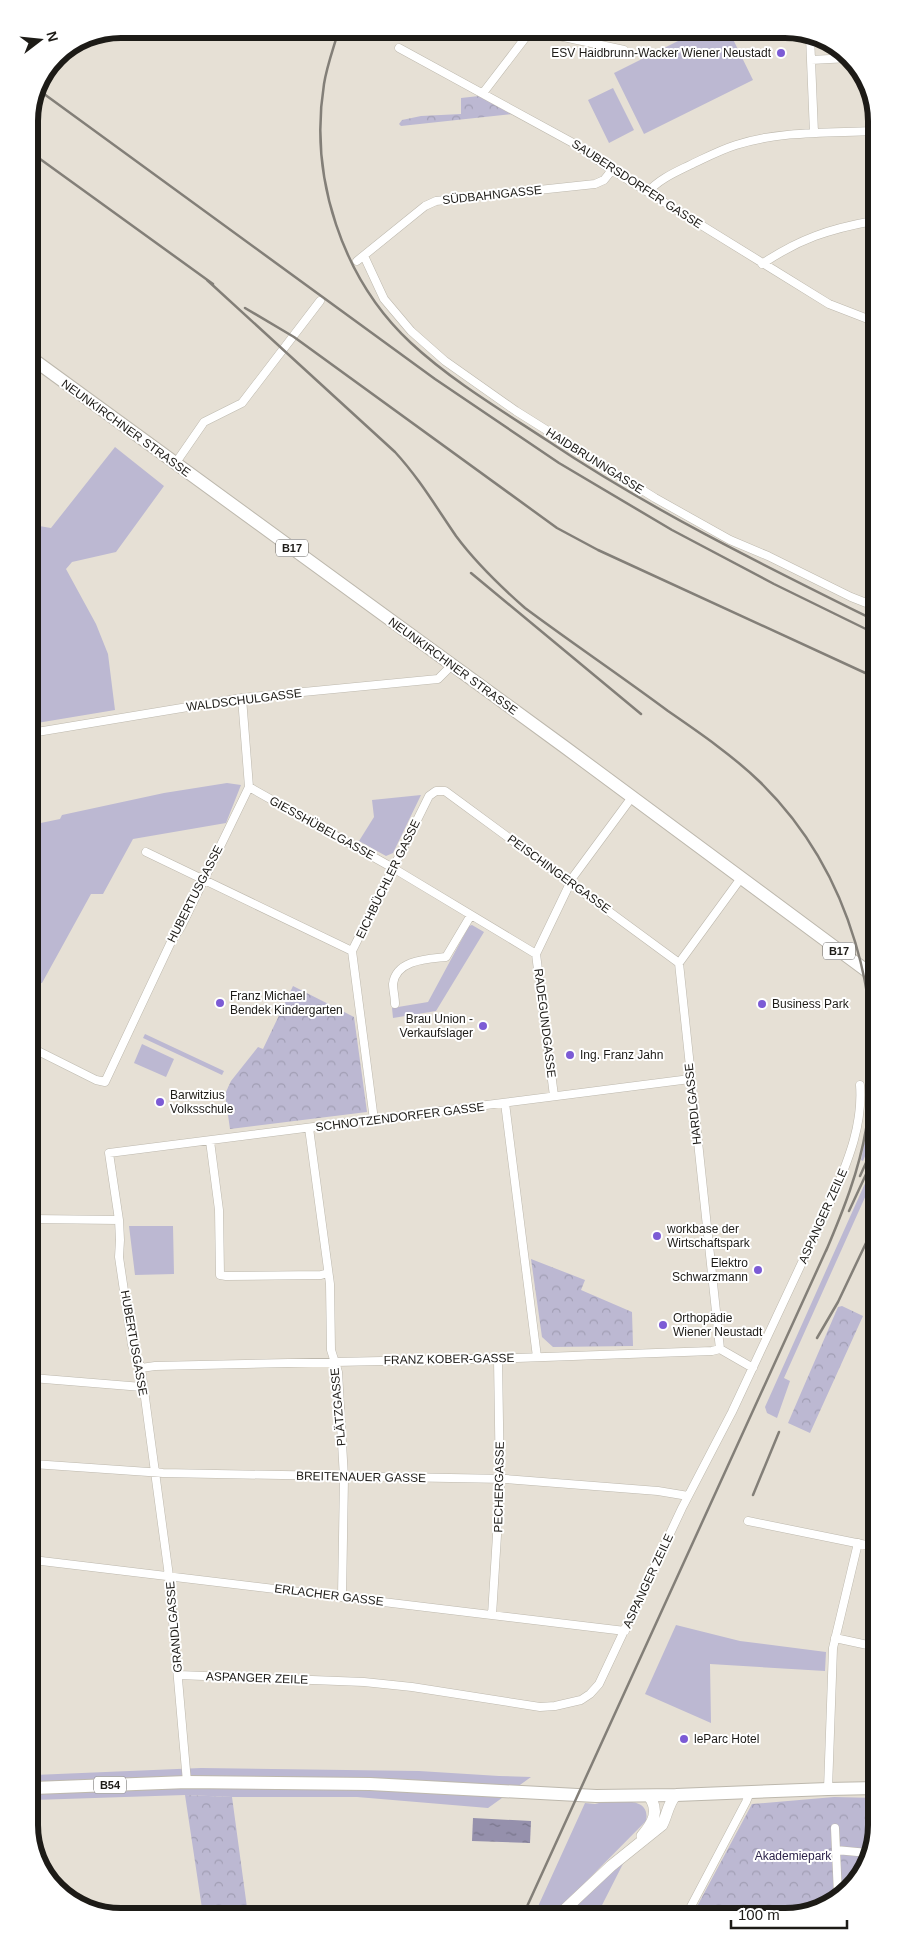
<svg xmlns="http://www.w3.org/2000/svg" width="906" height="1945" font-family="Helvetica,sans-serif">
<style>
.green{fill:#bcb8d2}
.forest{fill:url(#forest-crowns)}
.water{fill:url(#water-ripples)}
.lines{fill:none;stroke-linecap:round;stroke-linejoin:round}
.street-casing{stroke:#bdb8ad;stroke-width:9}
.secondary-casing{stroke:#bdb8ad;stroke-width:12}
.primary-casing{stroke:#bdb8ad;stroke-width:14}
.street{stroke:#fff;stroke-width:8}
.secondary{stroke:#fff;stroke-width:11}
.primary{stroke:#fff;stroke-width:12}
.rail{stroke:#837f78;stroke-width:2.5}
.poi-dot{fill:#7c5bd5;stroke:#fff;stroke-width:2}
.labels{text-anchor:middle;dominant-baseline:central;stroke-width:4;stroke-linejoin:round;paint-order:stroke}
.shield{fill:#fff;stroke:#615f5d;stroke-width:1}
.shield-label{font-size:11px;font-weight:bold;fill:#1d1b17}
.poi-label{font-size:12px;fill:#1d1b17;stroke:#fff;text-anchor:start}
.street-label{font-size:12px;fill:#1d1b17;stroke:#fff}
.park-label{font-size:12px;fill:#2d244b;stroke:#fff}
.rim{fill:none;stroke:#1d1b17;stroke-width:6}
</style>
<defs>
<pattern id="forest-crowns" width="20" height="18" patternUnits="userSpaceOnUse" patternTransform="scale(1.25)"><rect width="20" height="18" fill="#bcb8d2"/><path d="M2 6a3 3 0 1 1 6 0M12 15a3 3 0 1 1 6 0" fill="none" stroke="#a19eb4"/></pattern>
<pattern id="water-ripples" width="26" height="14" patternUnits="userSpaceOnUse" patternTransform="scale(1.25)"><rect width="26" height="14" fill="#9590ac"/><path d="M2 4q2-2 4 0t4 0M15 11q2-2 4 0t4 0" fill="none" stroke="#79758b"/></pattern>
</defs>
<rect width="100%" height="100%" fill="#e6e0d5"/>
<path class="green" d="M702,29H728L753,80L644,134L614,73Z
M613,88L634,130L609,143L588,100Z
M115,447L164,486L116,552L72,562L66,569L96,624L108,654L115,710L31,724L30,517L39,526L51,528Z
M227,783L241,785L226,823L133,839L103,894H91L42,983L31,985V825L60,819L62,815L164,793Z
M421,795L393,853L386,856L359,841L374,817L372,800Z
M472,925L484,932L436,1011L393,1018L392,1008L428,1002L469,926Z
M145,1034L224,1071L222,1075L143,1038Z
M142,1044L174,1059L166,1077L134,1063Z
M875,1065V1133L863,1161L861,1160L873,1097Z
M875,1161V1175L784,1378L790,1381L777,1418L767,1413L765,1407Z
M129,1226H173L174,1274L135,1275Z
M676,1625L740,1641L826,1652L825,1671L710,1664L711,1723L645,1694Z
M201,1768L419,1771L499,1776L531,1777L488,1808L357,1797H232L185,1795L34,1800V1775Z
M603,1802C619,1802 651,1796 646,1821L555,1913H535L585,1803L595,1804Z
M630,1850L598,1913H561Z"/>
<path class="forest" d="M479,96L513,114L401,126L399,124L402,120L421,116L461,114V98Z
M293,986L354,1017L367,1112L230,1129L225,1094L231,1081L258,1047L263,1049Z
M531,1259L585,1280L581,1290L632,1312L633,1346L553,1347L542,1337Z
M842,1306L863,1316L810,1433L788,1423L838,1307Z
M185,1795L232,1797L248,1915H203Z
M834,1797L877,1798V1825L858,1880L815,1911L694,1912L752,1804Z"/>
<path class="water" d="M473,1818L531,1821L530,1843L472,1841Z"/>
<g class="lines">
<defs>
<path id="street" d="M531,30L624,50
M810,36L814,133
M399,48L573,143L612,170L829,304L873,321
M811,60L849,58
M483,93L532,29
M648,192C659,179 676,172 690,165C705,158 720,150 736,145C779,131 827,133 872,131
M364,256L384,299L411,331L445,361L516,411L655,498L730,540L768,556L851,597L874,606
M357,261L425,206L436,201L595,184L604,180L612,170
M762,264C799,239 829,229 873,221
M175,464L204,422L242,403L320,301
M31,733L242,698L438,679L452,665
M249,787L393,868L536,954
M146,852L352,951
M395,1004C395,997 393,990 393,984C396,959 429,959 446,957L471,915
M32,1048L96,1080L105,1082L171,942L181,927L249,787L242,698
M554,1096L536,954L573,877L632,797
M505,1103L537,1357
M374,1120L352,951L429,796L436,791H445L679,963
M309,1128L330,1284L331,1350L338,1372L344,1478L342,1597
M210,1141L219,1210L220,1275L226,1276L321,1275L328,1273
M32,1219L119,1220
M720,1349L679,963L741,878
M141,1368L155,1366L517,1358L712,1351L720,1349L753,1368
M32,1378L142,1387
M33,1464L163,1473L506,1479L658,1491L688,1496
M748,1521L876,1547
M33,1560L625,1631
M492,1615L500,1487L498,1359
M835,1638L877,1647
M178,1675L364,1682L412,1687L540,1707L555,1706L581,1700L590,1694L599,1684L682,1508L732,1412L835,1192C849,1158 863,1123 860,1085
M187,1782L169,1576L141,1368L132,1345L119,1257L120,1240L119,1220L109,1153L690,1079
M828,1789L833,1648L858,1543
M835,1828L838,1895
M836,1850L868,1853
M688,1912L746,1802L750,1792"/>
<path id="secondary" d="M642,1836C653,1823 660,1811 649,1796
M561,1913L611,1866L662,1825C667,1816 668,1803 676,1795"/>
<path id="primary" d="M30,357L566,748L875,977
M34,1788L187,1782L370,1784L596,1796L676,1795L828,1789L877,1788"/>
</defs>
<use href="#street" class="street-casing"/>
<use href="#secondary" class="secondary-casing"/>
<use href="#primary" class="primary-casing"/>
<use href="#street" class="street"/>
<use href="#secondary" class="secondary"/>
<use href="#primary" class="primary"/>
<path class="rail" d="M339,29C334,47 327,65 324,84C309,177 342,279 411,343C452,381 501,410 548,441C651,510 763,565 874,620
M40,91L435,379L559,463L672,530L774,584L874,633
M29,151L213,284
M207,280L395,452C419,478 436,507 456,536C476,563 500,586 525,608C572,643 621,676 668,711C700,733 732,755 760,782C851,871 888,1006 866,1129C859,1171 843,1211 826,1251
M245,308L294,337L557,528L598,550L874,677
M471,573L641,714
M860,1176L875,1143
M849,1211L868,1170
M817,1338L838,1302L876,1222
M753,1495L779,1432
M524,1913L829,1244"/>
</g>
<g class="poi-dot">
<circle cx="781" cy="53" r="5"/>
<circle cx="220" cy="1003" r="5"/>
<circle cx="762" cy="1004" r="5"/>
<circle cx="483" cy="1026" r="5"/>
<circle cx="570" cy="1055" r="5"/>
<circle cx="160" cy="1102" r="5"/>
<circle cx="657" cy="1236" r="5"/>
<circle cx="758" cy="1270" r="5"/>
<circle cx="663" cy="1325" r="5"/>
<circle cx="684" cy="1739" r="5"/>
</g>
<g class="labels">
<g class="shield">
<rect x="276" y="539.5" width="32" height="17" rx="4"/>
<rect x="823" y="942.5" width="32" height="17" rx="4"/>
<rect x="94" y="1776.5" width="32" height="17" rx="4"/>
</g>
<g class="shield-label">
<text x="292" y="548">B17</text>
<text x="839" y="951">B17</text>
<text x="110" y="1785">B54</text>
</g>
<g class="poi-label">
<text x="771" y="53" text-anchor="end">ESV Haidbrunn-Wacker Wiener Neustadt</text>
<text x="230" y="996">Franz Michael<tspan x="230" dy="14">Bendek Kindergarten</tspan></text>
<text x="772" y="1004">Business Park</text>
<text x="473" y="1019" text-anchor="end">Brau Union -<tspan x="473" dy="14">Verkaufslager</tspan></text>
<text x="580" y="1055">Ing. Franz Jahn</text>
<text x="170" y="1095">Barwitzius<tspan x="170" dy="14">Volksschule</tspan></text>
<text x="667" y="1229">workbase der<tspan x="667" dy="14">Wirtschaftspark</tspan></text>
<text x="748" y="1263" text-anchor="end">Elektro<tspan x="748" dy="14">Schwarzmann</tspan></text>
<text x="673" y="1318">Orthopädie<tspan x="673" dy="14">Wiener Neustadt</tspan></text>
<text x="694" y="1739">leParc Hotel</text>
</g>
<g class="street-label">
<text transform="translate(637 184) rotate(33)">SAUBERSDORFER GASSE</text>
<text transform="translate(492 195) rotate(-6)">SÜDBAHNGASSE</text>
<text transform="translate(126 428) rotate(36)">NEUNKIRCHNER STRASSE</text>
<text transform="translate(595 461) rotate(32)">HAIDBRUNNGASSE</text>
<text transform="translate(453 666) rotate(36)">NEUNKIRCHNER STRASSE</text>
<text transform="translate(244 700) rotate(-7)">WALDSCHULGASSE</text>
<text transform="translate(322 828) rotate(29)">GIESSHÜBELGASSE</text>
<text transform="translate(559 874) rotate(36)">PEISCHINGERGASSE</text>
<text transform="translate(388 879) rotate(-64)">EICHBÜCHLER GASSE</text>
<text transform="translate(195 894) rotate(-63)">HUBERTUSGASSE</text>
<text transform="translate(545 1023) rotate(83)">RADEGUNDGASSE</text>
<text transform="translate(693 1104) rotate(-96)">HARDLGASSE</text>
<text transform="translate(400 1117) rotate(-7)">SCHNOTZENDORFER GASSE</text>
<text transform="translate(823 1216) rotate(-66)">ASPANGER ZEILE</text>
<text transform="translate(134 1343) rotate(80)">HUBERTUSGASSE</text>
<text transform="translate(449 1359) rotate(-1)">FRANZ KOBER-GASSE</text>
<text transform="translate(338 1407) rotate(-95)">PLÄTZGASSE</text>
<text transform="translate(361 1477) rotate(1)">BREITENAUER GASSE</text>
<text transform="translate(499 1487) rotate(-89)">PECHERGASSE</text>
<text transform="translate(648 1581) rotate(-65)">ASPANGER ZEILE</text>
<text transform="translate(329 1595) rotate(7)">ERLACHER GASSE</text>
<text transform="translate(174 1627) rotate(-95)">GRANDLGASSE</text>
<text transform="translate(257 1678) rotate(2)">ASPANGER ZEILE</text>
</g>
<g class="park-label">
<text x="793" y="1856">Akademiepark</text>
</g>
</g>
<path d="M0 0H906V1945H0ZM121 38H785A83 83 0 0 1 868 121V1825A83 83 0 0 1 785 1908H121A83 83 0 0 1 38 1825V121A83 83 0 0 1 121 38Z" fill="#fff" fill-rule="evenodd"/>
<path class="rim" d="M121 38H785A83 83 0 0 1 868 121V1825A83 83 0 0 1 785 1908H121A83 83 0 0 1 38 1825V121A83 83 0 0 1 121 38Z"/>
<g transform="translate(40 40) rotate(74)" stroke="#ffffff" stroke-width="4" paint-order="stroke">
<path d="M0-4L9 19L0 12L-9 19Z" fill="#1d1b17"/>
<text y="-8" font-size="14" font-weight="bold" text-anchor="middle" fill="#1d1b17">N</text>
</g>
<path d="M731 1920v8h116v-8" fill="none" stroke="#1d1b17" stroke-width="2.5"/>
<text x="738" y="1920" font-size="15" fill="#1d1b17" stroke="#ffffff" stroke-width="4" paint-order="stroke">100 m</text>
</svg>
